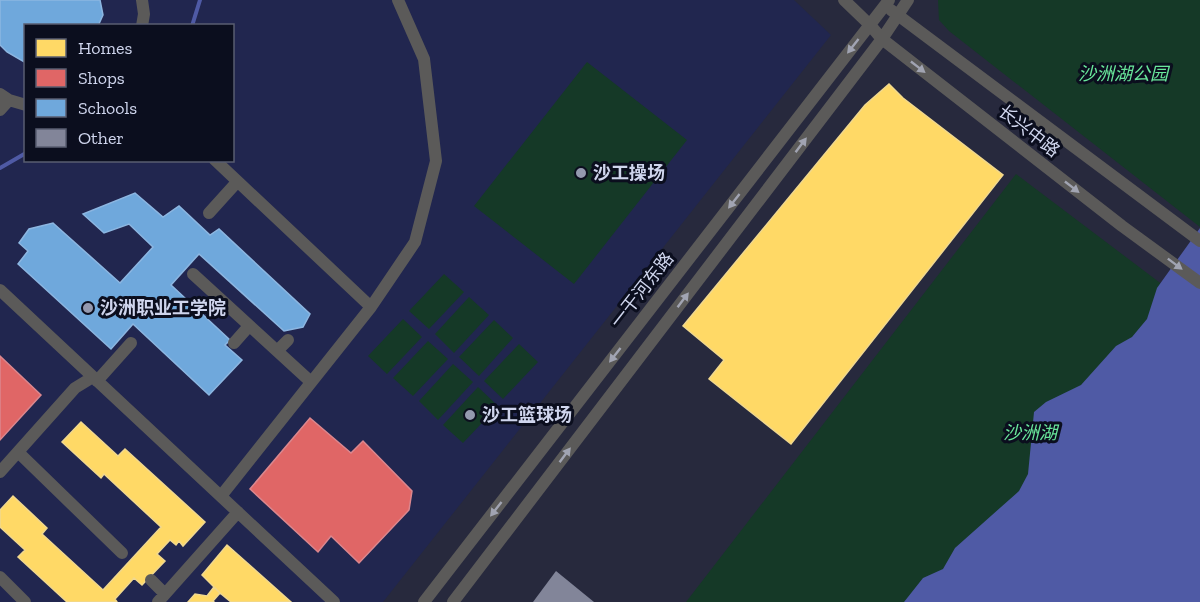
<svg xmlns="http://www.w3.org/2000/svg" width="1200" height="602" font-family="'Zilla Slab','Noto Sans SC',serif">
<style>
.built{fill:#21264f;fill-rule:evenodd}
.green{fill:#153927}
.water{fill:#4f5aa5}
.homes{fill:#ffd966;stroke:#f1d88e;stroke-width:1.5}
.shops{fill:#e06666;stroke:#db878e;stroke-width:1.5}
.schools{fill:#6fa8dc;stroke:#8cb6e1;stroke-width:1.5}
.lines{fill:none;stroke-linecap:round;stroke-linejoin:round}
.stream{stroke:#4f5aa5;stroke-width:4}
.building{fill:#828599}
.minor{stroke:#5b5a59;stroke-width:12}
.oneway{fill:#a1a4b2}
.poi-dot{fill:#9499af;stroke:#0b0e1e;stroke-width:2}
.labels{text-anchor:middle;dominant-baseline:central;stroke-width:6;stroke-linejoin:round;paint-order:stroke}
.park-label{font-size:18px;font-style:italic;fill:#69e79b;stroke:#0b0e1e}
.street-label{font-size:18px;fill:#cfd5ed;stroke:#0b0e1e}
.poi-label{font-size:18px;font-weight:bold;fill:#cfd5ed;stroke:#0b0e1e;text-anchor:start}
</style>
<rect width="100%" height="100%" fill="#27293d"/>
<path class="built" d="M0,0H794L831,35L383,602H0ZM26,26H232V160H26Z"/>
<path class="green" d="M938,0H1200V227L949,31L939,20Z
M587,62L687,140L574,284L474,206Z
M1016,174L1200,313V602H686Z
M444,274L464,292L429,329L409,311Z
M469,297L489,315L454,353L435,334Z
M403,319L422,337L387,374L368,356Z
M494,320L513,338L479,376L459,357Z
M428,341L448,359L413,396L393,378Z
M519,344L538,362L503,399L484,381Z
M453,364L473,382L438,420L419,401Z
M478,387L498,406L463,443L443,425Z"/>
<path class="water" d="M1200,228V602H904L923,578L943,569L955,548L1019,491L1028,474L1034,412L1046,402L1081,385L1116,346L1132,337L1147,319L1157,288Z"/>
<path class="homes" d="M889,84L903,98L1003,175L791,444L709,379L724,360L683,326L865,105Z
M81,422L118,456L125,449L205,522L183,546L179,541L176,545L170,540L157,554L165,561L142,585L134,578L115,599L117,602H67L18,557L25,550L0,527V510L13,496L47,528L42,534L103,590L161,527L104,474L101,478L62,442Z
M227,545L291,602H231L220,593L202,575Z
M214,587L220,593L213,601L214,602H188L195,594L207,596Z"/>
<path class="shops" d="M0,356L41,395L0,440Z
M310,418L351,453L363,441L412,491L409,510L359,563L331,536L318,552L250,489Z"/>
<path class="schools" d="M0,0H100L103,15L98,26H26V63L7,52L0,45Z
M135,193L163,217L179,206L210,235L219,229L310,314L303,327L284,331L199,254L171,285L230,340L225,345L242,360L209,395L133,324L111,349L18,264L28,251L19,243L29,229L53,223L120,283L153,247L129,224L104,233L83,214Z"/>
<g class="lines">
<path class="stream" d="M192,26L200,0
M0,168L26,153"/>
</g>
<path class="building" d="M556,571L594,602H533Z"/>
<g class="lines">
<path class="minor" d="M142,0L144,14L142,26
M844,0L870,25L882,39L1122,226L1200,283
M891,10L1200,241
M0,94L9,100L26,105
M0,110L9,100
M215,160L371,307
M209,213L237,182
M193,274L311,382
M0,290L334,602
M234,343L249,326
M277,351L288,340
M97,381L131,343
M18,452L122,553
M0,472L75,388L93,377
M221,496L371,307L415,242L436,161L424,59L398,0
M0,577L25,602
M151,580L165,594
M158,602L238,512
M424,602L889,0
M453,602L882,39L908,0"/>
</g>
<defs><path id="oneway-solid" d="M-6-.8H1V-3.2L6.5 0L1 3.2V.8H-6Z" transform="scale(1.5)"/></defs>
<g class="oneway">
<use href="#oneway-solid" transform="translate(853 46) rotate(128)"/>
<use href="#oneway-solid" transform="translate(918 67) rotate(38)"/>
<use href="#oneway-solid" transform="translate(801 145) rotate(-53)"/>
<use href="#oneway-solid" transform="translate(1072 187) rotate(38)"/>
<use href="#oneway-solid" transform="translate(734 201) rotate(128)"/>
<use href="#oneway-solid" transform="translate(1175 264) rotate(37)"/>
<use href="#oneway-solid" transform="translate(683 300) rotate(-53)"/>
<use href="#oneway-solid" transform="translate(615 355) rotate(128)"/>
<use href="#oneway-solid" transform="translate(565 455) rotate(-53)"/>
<use href="#oneway-solid" transform="translate(496 509) rotate(128)"/>
</g>
<g class="poi-dot">
<circle cx="581" cy="173" r="6"/>
<circle cx="88" cy="308" r="6"/>
<circle cx="470" cy="415" r="6"/>
</g>
<g class="labels">
<g class="park-label">
<text x="1123" y="74">沙洲湖公园</text>
<text x="1030" y="433">沙洲湖</text>
</g>
<g class="street-label">
<text transform="translate(1029 131) rotate(38)">长兴中路</text>
<text transform="translate(642 290) rotate(-52)">一干河东路</text>
</g>
<g class="poi-label">
<text x="593" y="173">沙工操场</text>
<text x="100" y="308">沙洲职业工学院</text>
<text x="482" y="415">沙工篮球场</text>
</g>
</g>
<rect x="24" y="24" width="210" height="138" fill="#0b0e1e" stroke="#595e71" stroke-width="1.5"/>
<rect x="36" y="39" width="30" height="18" fill="#ffd966" stroke="#595e71" stroke-width="1.5"/>
<text x="78" y="54" font-size="18" fill="#cfd5ed">Homes</text>
<rect x="36" y="69" width="30" height="18" fill="#e06666" stroke="#595e71" stroke-width="1.5"/>
<text x="78" y="84" font-size="18" fill="#cfd5ed">Shops</text>
<rect x="36" y="99" width="30" height="18" fill="#6fa8dc" stroke="#595e71" stroke-width="1.5"/>
<text x="78" y="114" font-size="18" fill="#cfd5ed">Schools</text>
<rect x="36" y="129" width="30" height="18" fill="#828599" stroke="#595e71" stroke-width="1.5"/>
<text x="78" y="144" font-size="18" fill="#cfd5ed">Other</text>
</svg>
